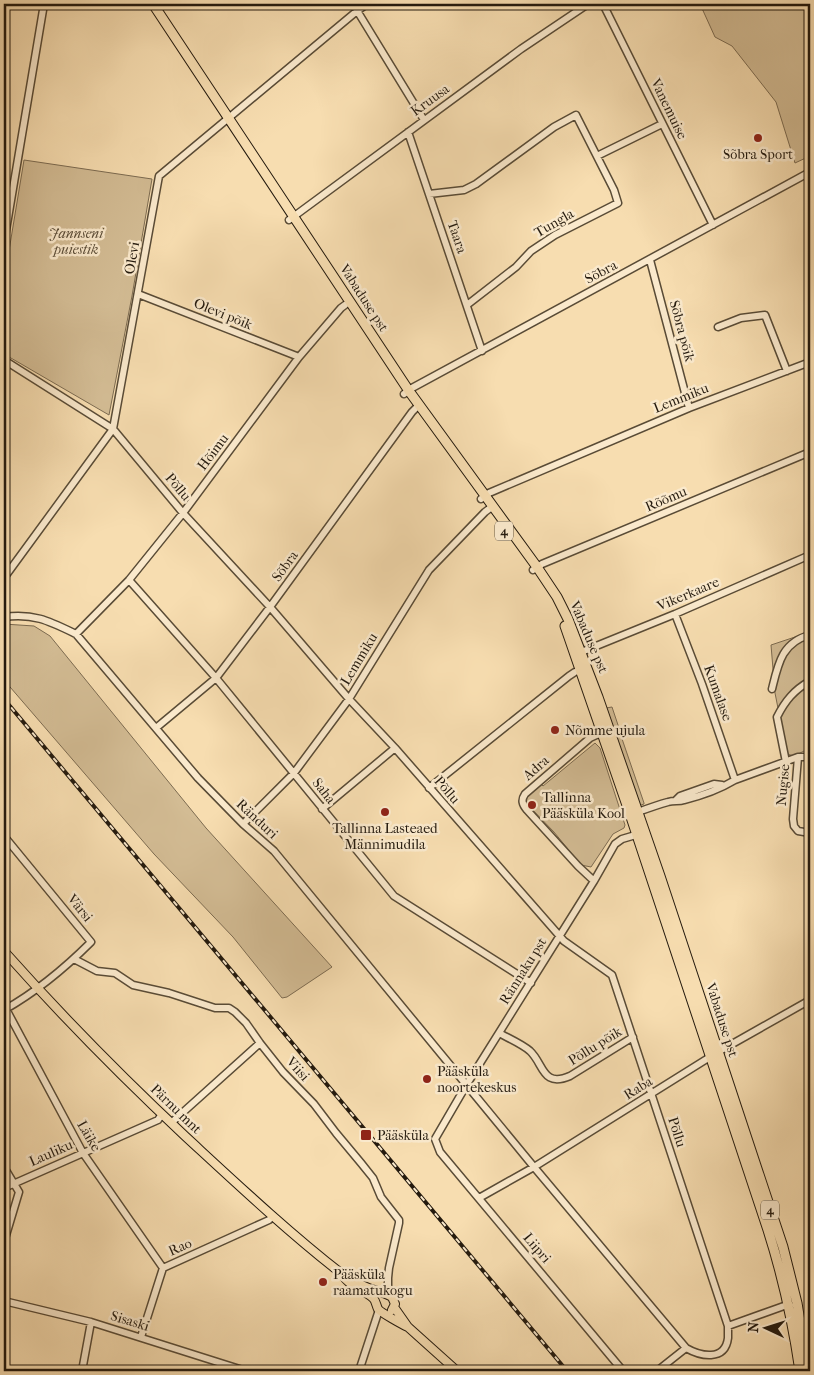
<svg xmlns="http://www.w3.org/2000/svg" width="814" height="1375" font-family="'IM FELL French Canon',serif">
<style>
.green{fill:#d3bc94;stroke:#7c6b51}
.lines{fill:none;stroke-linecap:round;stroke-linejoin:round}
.minor-casing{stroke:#594b36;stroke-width:9}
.major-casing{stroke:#241a0e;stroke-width:10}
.highway-casing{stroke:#241a0e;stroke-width:11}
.minor{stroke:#fae9cc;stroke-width:6}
.major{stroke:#f7ddb0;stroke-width:8}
.highway{stroke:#f7ddb0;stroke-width:9}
.rail-casing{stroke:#241a0e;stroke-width:4}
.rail{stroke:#fae9cc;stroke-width:2;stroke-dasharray:5.5;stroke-linecap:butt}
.poi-dot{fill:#8f2418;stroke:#fae9cc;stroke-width:2}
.labels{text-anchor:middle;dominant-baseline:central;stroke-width:5;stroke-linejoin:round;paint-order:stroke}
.shield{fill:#fae9cc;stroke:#645847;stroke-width:1}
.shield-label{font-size:12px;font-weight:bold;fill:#241a0e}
.street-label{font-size:14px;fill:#241a0e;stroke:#fae9cc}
.poi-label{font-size:14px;fill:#241a0e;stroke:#fae9cc;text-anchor:start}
.park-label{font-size:14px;font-style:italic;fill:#594b36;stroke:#fae9cc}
</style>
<rect width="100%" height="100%" fill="#f7ddb0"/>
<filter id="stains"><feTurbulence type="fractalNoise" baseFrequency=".004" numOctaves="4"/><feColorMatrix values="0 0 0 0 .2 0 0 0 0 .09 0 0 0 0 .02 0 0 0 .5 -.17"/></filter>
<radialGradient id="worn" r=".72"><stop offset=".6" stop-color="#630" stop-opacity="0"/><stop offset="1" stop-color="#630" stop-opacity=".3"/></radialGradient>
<path class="green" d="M700,4H810V156L795,163L776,102L732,46L715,37Z
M24,160L152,179L132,296L109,415L4,354V281Z
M4,624L34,626L50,636L206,828L332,967L287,997L282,998L233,937L154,854L4,680Z
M810,632V728L808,749L794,756L787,754L775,693L771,645Z
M612,707L619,728L618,730L614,732L606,708Z
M620,733L644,803V804L641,805L639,803L615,735Z
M595,743L600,748L625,825L624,828L613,834L591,867L581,865L554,832L525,802L526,796L540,783L543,786Z"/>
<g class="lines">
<defs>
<path id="minor" d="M353,4L424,120
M603,4L713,225
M408,132L482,351
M597,156L662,124
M429,194L464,190L476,184L554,127L576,115L614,190L618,203L555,235L531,251L516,267L467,305
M289,220L521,49L588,4
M4,242L44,4
M650,260L689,408
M138,294L299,357
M718,327L741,318L765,315L787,371
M4,360L113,429L183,513L270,607L349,699L395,748L564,941L612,975L728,1326C728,1330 728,1335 728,1338C725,1362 700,1356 686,1348L534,1167L274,851L243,824L198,778L76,634C49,621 34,613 4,617
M404,394L412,388L810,172
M481,499L489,493L689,408L810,362
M533,570L542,564L810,452
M4,578L113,429L159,176L357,11L367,4
M129,580L216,678L394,896L531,983
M675,614L702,684L735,780
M76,634L129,580L183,513L299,357L341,308L345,305
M579,653L675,614L810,555
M772,689C778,664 782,642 810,635
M156,728L216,678L270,607L412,412L419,405
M798,757L793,819L794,826L798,831L810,833
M786,762L777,717C785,701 794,690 810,681
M429,788L569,676L575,672L581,670
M676,800L680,796L714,784L722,785
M322,809L395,748
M635,813C646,809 657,805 668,802C674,800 679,802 684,800C701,796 720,789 735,780L798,757H810
M243,824L294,773L349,699L429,570L485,512L493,506
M4,836L91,942C65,968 36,992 4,1010
M594,881L578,866L527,810C522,804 521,800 525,794L590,738L605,731
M74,959L97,971L115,973L133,985L169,993L215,1008H229L235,1012L246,1023L260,1043L283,1072L314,1104L336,1133L361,1163L373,1178L381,1197L399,1220V1223L389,1268L388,1278V1295
M6,1009L83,1153L163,1268
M499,1033C508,1038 522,1044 530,1051C544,1064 542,1088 570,1076L633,1037
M171,1123L260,1043
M4,1167L19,1192L4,1242
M4,1188L158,1120L162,1114
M479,1198L534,1167L718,1052L810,1000
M4,1301L91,1322L246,1371
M728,1326L784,1306L790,1305
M141,1337L163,1268L269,1220L273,1216
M82,1371L91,1322
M359,1371L379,1310
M623,1371L440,1152L435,1139L467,1084L594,881L615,844L622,839L639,834
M657,1371L686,1348"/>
<path id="major" d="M4,951C61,1015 122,1077 185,1136C236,1183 287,1231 342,1274C349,1287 363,1289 373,1298C376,1301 376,1305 378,1309C380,1312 403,1325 408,1327
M342,1274C350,1276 354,1280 360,1284C370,1290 382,1291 392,1297L395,1304L392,1310
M394,1307L408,1327L457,1371"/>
<path id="highway" d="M153,4L409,391L537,567L557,597L568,619L598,697L660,876L783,1247L797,1303L808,1371
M565,626L630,814L768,1230C783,1277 793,1323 800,1371"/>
</defs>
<use href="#minor" class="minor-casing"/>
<use href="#major" class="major-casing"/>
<use href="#highway" class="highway-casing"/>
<use href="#minor" class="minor"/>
<use href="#major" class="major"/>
<use href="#highway" class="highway"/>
<defs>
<path id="rail" d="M4,699L567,1371"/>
</defs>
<use href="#rail" class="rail-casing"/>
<use href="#rail" class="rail"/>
</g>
<g class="poi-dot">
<circle cx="758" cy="138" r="5"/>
<circle cx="555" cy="730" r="5"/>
<circle cx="532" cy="805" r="5"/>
<circle cx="385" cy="812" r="5"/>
<circle cx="427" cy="1079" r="5"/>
<rect x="360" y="1129" width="12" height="12" rx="2.5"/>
<circle cx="323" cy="1282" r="5"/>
</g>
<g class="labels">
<g class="shield">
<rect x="495" y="521.5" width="18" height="19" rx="4"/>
<rect x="761" y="1200.5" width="18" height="19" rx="4"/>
</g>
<g class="shield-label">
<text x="504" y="531">4</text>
<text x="770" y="1210">4</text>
</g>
<g class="street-label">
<text transform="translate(430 100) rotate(-36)">Kruusa</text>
<text transform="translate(669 109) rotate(64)">Vanemuise</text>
<text transform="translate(554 223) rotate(-30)">Tungla</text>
<text transform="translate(457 237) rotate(71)">Taara</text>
<text transform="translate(132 258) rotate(-80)">Olevi</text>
<text transform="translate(601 272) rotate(-28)">Sõbra</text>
<text transform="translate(364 298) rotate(57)">Vabaduse pst</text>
<text transform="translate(223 314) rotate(22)">Olevi põik</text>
<text transform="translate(682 331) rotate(75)">Sõbra põik</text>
<text transform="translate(681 398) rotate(-22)">Lemmiku</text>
<text transform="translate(213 452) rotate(-53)">Hõimu</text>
<text transform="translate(178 487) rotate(50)">Põllu</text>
<text transform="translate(666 499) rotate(-23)">Rõõmu</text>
<text transform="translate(285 566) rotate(-54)">Sõbra</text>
<text transform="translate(688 594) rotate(-23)">Vikerkaare</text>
<text transform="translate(589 637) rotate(67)">Vabaduse pst</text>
<text transform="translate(359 659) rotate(-59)">Lemmiku</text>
<text transform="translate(718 693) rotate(70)">Kumalase</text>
<text transform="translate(536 768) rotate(-41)">Adra</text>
<text transform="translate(783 785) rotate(-85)">Nugise</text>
<text transform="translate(447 790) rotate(49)">Põllu</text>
<text transform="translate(324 791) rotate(52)">Saha</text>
<text transform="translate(257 819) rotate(43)">Ränduri</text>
<text transform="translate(80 908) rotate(51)">Värsi</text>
<text transform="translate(523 971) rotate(-58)">Rännaku pst</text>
<text transform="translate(722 1020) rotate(72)">Vabaduse pst</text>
<text transform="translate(595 1046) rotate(-32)">Põllu põik</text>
<text transform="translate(298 1069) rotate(48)">Viisi</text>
<text transform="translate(638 1088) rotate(-32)">Raba</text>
<text transform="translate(176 1109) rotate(44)">Pärnu mnt</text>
<text transform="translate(677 1132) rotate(72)">Põllu</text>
<text transform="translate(89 1136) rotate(60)">Läike</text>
<text transform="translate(51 1153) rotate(-24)">Lauliku</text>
<text transform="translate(180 1247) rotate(-24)">Rao</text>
<text transform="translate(537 1248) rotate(50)">Liipri</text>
<text transform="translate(130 1321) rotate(17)">Sisaski</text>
</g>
<g class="poi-label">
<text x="758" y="154" text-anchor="middle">Sõbra Sport</text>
<text x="565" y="730">Nõmme ujula</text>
<text x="542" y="797">Tallinna<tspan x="542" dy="16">Pääsküla Kool</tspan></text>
<text x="385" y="828" text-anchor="middle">Tallinna Lasteaed<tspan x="385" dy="16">Männimudila</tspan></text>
<text x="437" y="1071">Pääsküla<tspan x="437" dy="16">noortekeskus</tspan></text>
<text x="377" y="1135">Pääsküla</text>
<text x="333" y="1274">Pääsküla<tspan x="333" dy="16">raamatukogu</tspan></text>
</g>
<g class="park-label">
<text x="76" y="233">Jannseni<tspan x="76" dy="16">puiestik</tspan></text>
</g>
</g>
<rect width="814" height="1375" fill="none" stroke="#f7ddb0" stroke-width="20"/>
<rect x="5" y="5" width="804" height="1365" fill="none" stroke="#241a0e" stroke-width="2.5"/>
<rect x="10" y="10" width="794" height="1355" fill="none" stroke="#241a0e"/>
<g transform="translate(766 1328) rotate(274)" stroke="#fae9cc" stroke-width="4" paint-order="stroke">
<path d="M0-4L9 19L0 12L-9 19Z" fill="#241a0e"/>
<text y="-8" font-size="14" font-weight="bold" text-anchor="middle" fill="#241a0e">N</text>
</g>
<rect width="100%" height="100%" filter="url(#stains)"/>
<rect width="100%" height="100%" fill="url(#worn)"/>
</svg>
